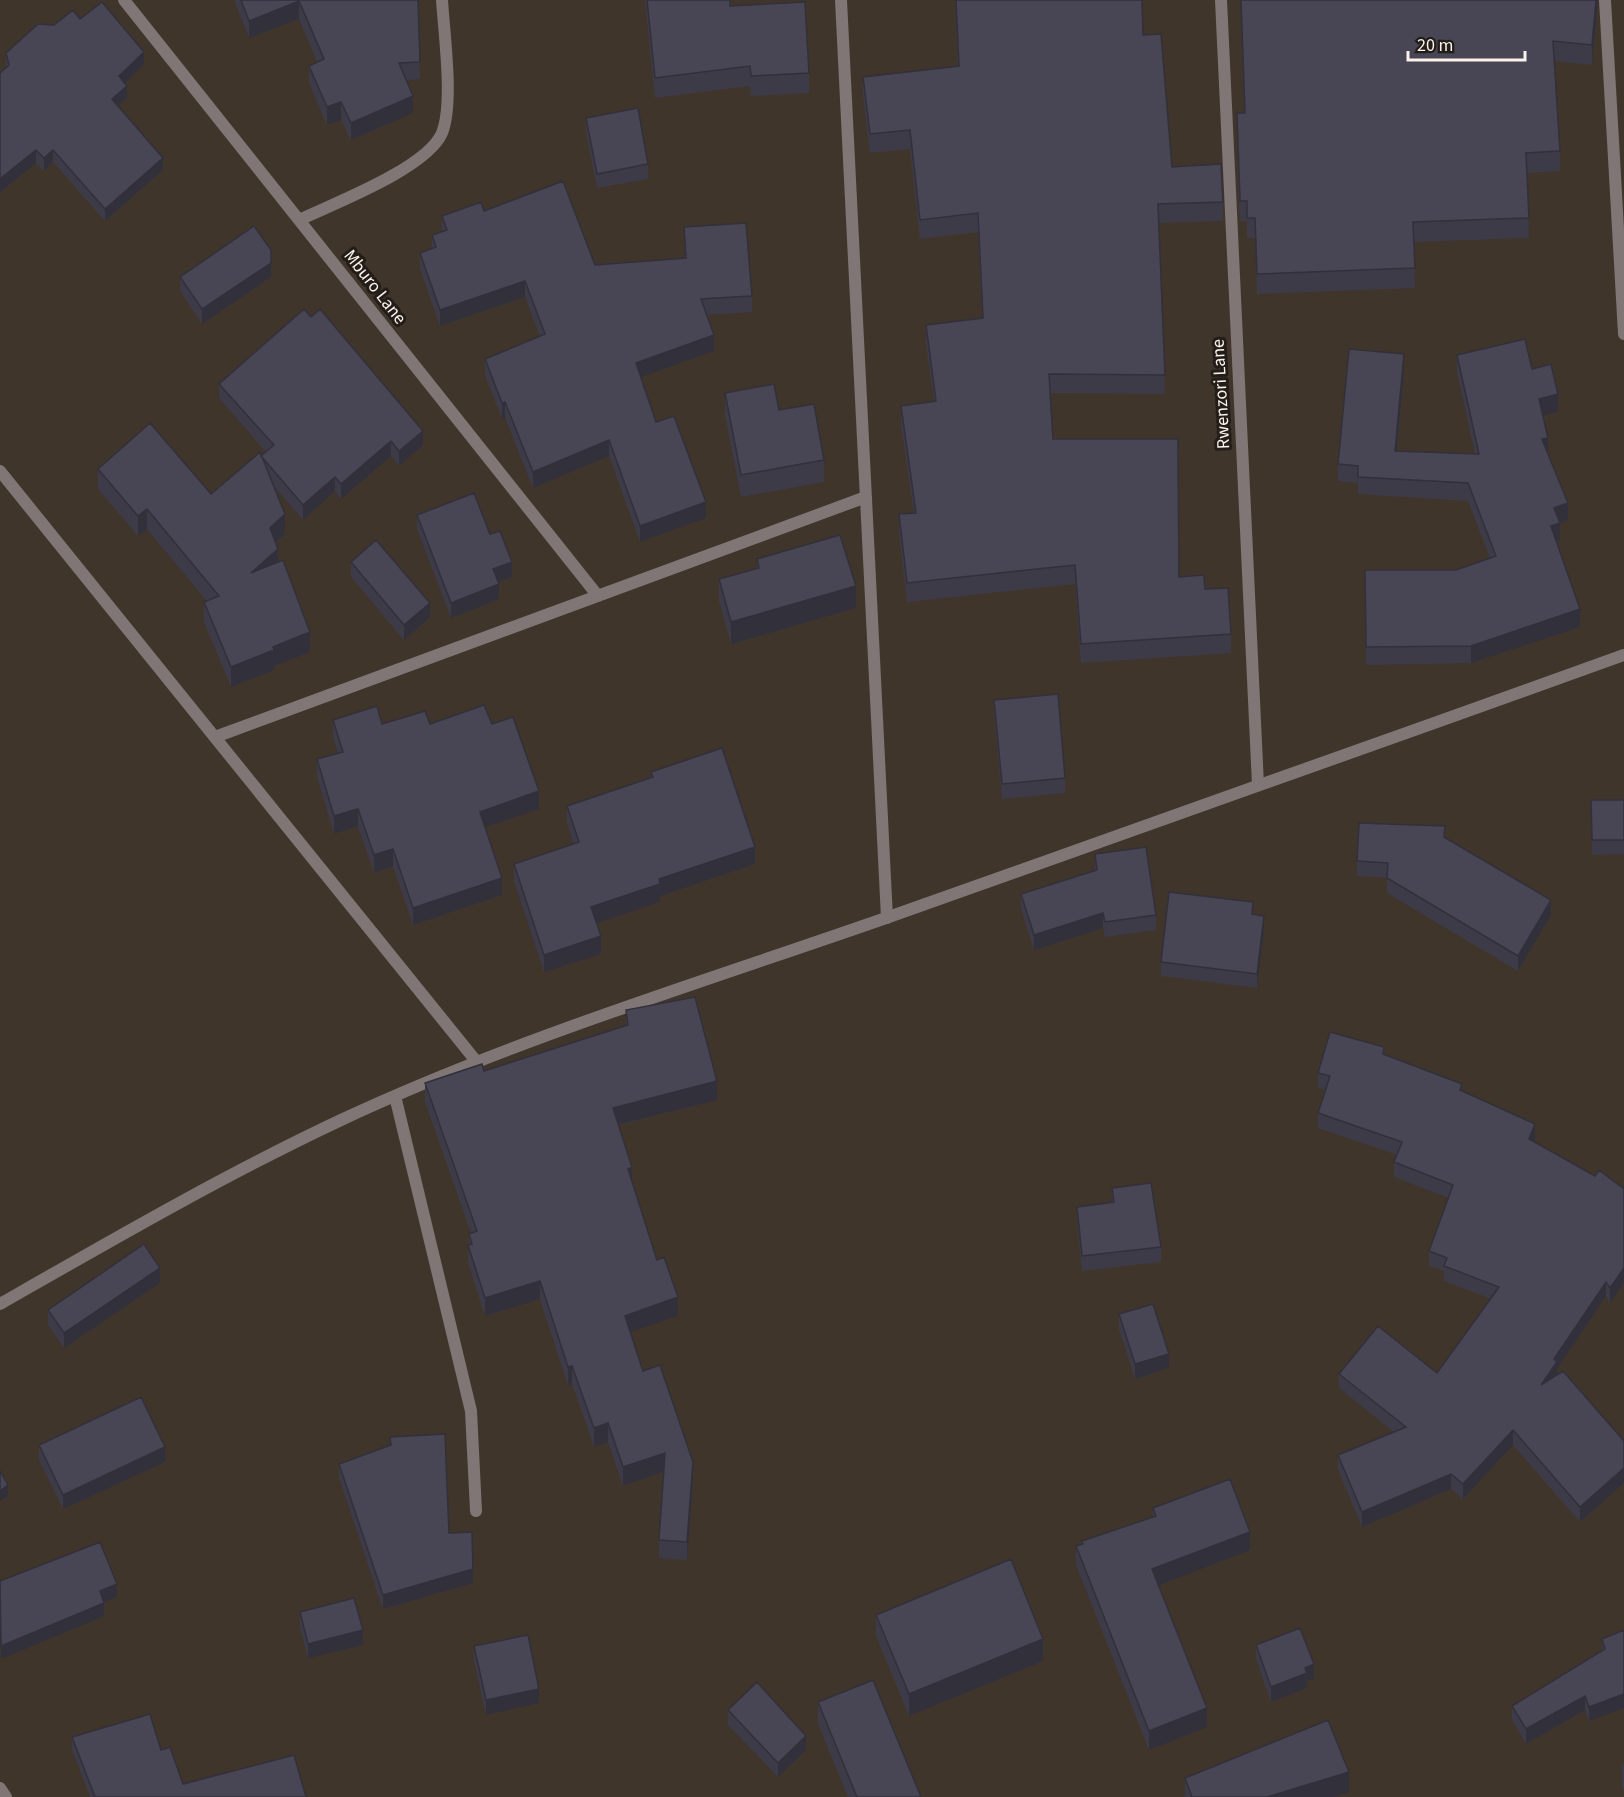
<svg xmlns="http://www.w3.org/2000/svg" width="1624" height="1797" font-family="'Source Sans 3',sans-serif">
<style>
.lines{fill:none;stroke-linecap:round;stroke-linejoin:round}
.minor{stroke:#7f7675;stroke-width:12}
.tertiary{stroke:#7f7675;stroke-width:12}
.wall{fill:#3e3b48}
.shaded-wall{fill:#32303b}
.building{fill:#484554;stroke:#32303b;stroke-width:1.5}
.labels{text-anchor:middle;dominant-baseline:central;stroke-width:6;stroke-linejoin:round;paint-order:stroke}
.street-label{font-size:18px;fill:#faf2eb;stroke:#231d19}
</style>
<rect width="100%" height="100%" fill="#40352a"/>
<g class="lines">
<path class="minor" d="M124,0L598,596
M841,0L887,918
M1221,0L1258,785
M1605,0L1624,334
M299,220C335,203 427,168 442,133C454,103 444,34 442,0
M0,471L476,1061
M215,737L866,497
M395,1096L471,1411L476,1511
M0,1788L6,1797"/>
<path class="tertiary" d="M0,1304C112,1240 224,1175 341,1120C517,1038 703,982 886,918C1132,832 1378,743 1624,655"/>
</g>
<path class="wall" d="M234,0H418L420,79L406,80L413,113L351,140L341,120L327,125L309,83V66L317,62L299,19L249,38Z
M645,0H730V6L809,73V93L751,96L750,86L655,98Z
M955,0H1142L1143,35L1172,167L1223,202V221L1159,223L1165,394L1050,393L1053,439L1179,577L1205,589L1231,634V653L1081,663L1075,584L907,602L899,533V514L914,513L901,425V406L934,401L926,344V325L982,318L978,232L920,239L910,149L870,153L863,96V77L958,66Z
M1241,0H1598L1592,65L1554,61L1560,151V171L1527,173L1529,238L1414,242L1415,288L1257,294L1255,238H1247V221H1240L1238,182L1237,113H1244Z
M80,19L144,64L124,83L127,98L118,106L163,170L105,221L53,162L44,171L36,163L0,192V73L6,67V53L54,25Z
M586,118L648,164V179L597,188L586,132Z
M484,211L595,265L685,258L684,227L752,296V312L707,315L714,351L641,377L656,422L706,518L640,542L609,456L533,488L505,418L502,419L485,375V359L540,337L525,297L440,326L420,269V253L432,249V235L442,232V216Z
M180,277H271L202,324L180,291Z
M1457,355L1532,369L1558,412L1543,415L1548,453L1568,520L1560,523V540L1556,541L1580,627L1471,663L1366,665L1365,570H1456L1490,558L1468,501L1358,494V483L1338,481V464L1404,372L1397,451L1475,454L1457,373Z
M219,384L423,445L399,466L391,456L341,499L335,491L303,520L273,485L285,534L276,543L278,562L310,652L274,666V670L231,687L204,622V602L207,601L147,529L138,536L98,489V469L211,494L266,452L219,398Z
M725,393L779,410L824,460V482L741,497L725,415Z
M417,515L490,534L512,577L498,582L499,599L451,618L417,529Z
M757,559L856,608L731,644L719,601V579L757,568Z
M351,562L430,617L404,640L351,577Z
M994,700L1065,778V793L1002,799L994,715Z
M333,720L382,724H492L539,809L485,827L502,895L413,925L393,866L374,873L358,826L334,834L317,777V759L338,753L333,737Z
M651,772L755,864L660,896V902L596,923L601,954L544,972L514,881V864L574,844L567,823V806L651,777Z
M1591,800H1624V854L1592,855Z
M1445,837L1551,915L1518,971L1387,893V878L1357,876V861Z
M1095,854L1156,915V930L1105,937L1103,928L1034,950L1021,909V894L1095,871Z
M1253,915L1264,931L1257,988L1161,976V962Z
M626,1010L717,1100L619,1125L632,1182L657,1260L678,1316L630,1332L643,1371L693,1480L687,1560L659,1558V1540L663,1472L623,1486L608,1442L594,1447L572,1384L568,1386L540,1299L485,1316L468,1263L469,1234L471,1233L425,1102V1083L484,1071L626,1026Z
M1384,1055L1462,1091L1535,1139L1534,1142L1595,1176L1623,1188L1624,1186V1283L1610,1303L1606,1296L1557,1369V1375L1624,1441V1483L1580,1522L1513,1445L1463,1499L1451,1489L1362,1527L1338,1470V1455L1394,1432L1339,1388V1374L1437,1373L1491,1299L1444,1281V1271L1429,1266V1251L1449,1198L1394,1177V1162L1397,1155L1318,1128V1113L1326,1090L1318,1088V1073Z
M1112,1188L1161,1247V1262L1082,1271L1077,1221V1207L1112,1202Z
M160,1283L64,1348L48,1325V1310Z
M1119,1314L1169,1368L1135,1379L1119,1329Z
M39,1445L165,1462L63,1509L39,1460Z
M339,1464L449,1533L473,1583L383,1609L339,1478Z
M1153,1508L1250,1550L1158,1585L1207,1727L1149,1750L1076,1565V1546L1082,1545V1541L1153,1517Z
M300,1612L363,1645L308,1658L300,1627Z
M876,1615L1043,1661L909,1716L876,1636Z
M1624,1630L1589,1721L1585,1710L1526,1744L1512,1720V1706L1602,1652V1639Z
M1256,1645L1314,1679L1307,1681V1688L1271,1702L1256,1659Z
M474,1646L539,1703L486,1715L474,1661Z
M818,1702L921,1797H848L818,1724Z
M728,1710L806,1750L778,1777L728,1725Z
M72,1737L161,1750L183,1784L306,1797H90L72,1750Z
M1624,1764V1791L1622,1786V1765Z
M1185,1778L1349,1792L1333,1797H1185Z"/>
<path class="shaded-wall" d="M1596,0H1598L1592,65V45Z
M299,1V19L249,38V21Z
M144,52V64L119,89V76Z
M127,86V98L112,111V99Z
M413,96V113L351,140V123Z
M341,102V120L327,125V107Z
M36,150V163L0,192V179Z
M53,150V162L44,171V158Z
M163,158V170L105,221V209Z
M271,263V277L202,324V309Z
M525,281V297L440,326V310Z
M714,335V351L636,379V363Z
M1404,354V372L1395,468V451Z
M1558,394V412L1539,416V399Z
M505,402V418L502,419V403Z
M423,431V445L399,466V451Z
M1548,438V455L1542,439Z
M609,440V456L533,488V472Z
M391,441V456L341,499V484Z
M335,477V491L303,520V505Z
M706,502V518L640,542V526Z
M1568,503V520L1560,523V540L1551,543V526L1554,508Z
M147,509V529L138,536V516Z
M285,514V534L270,548V528Z
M278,549V569L251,573Z
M512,562V577L493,584V569Z
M499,584V599L451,618V603Z
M856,586V608L731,644V622Z
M430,603V617L404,640V625Z
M1580,609V627L1471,663V646Z
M310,632V652L274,666V670L231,687V667L273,647Z
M539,791V809L480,829V812Z
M358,809V826L334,834V816Z
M755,847V864L660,896V902L591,925V907L659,879Z
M393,849V866L374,873V855Z
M502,878V895L413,925V908Z
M1551,900V915L1518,971V956Z
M1103,913V928L1034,950V935Z
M1264,916V931L1257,988V974Z
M601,936V954L544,972V955Z
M717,1081V1100L613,1126V1108Z
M1535,1124V1139L1529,1153V1139Z
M632,1167V1186L628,1169Z
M160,1268V1283L64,1348V1333Z
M1624,1268V1283L1610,1303V1288Z
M540,1281V1299L485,1316V1298Z
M1606,1282V1296L1557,1369V1377L1541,1385L1554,1359Z
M678,1297V1316L625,1334V1316Z
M1169,1354V1368L1135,1379V1364Z
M572,1366V1384L568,1386V1367Z
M608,1423V1442L594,1447V1428Z
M1513,1430V1445L1463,1499V1484Z
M165,1447V1462L63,1509V1495Z
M665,1453V1471L623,1486V1467Z
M693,1462V1480L687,1560V1542Z
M1624,1468V1483L1580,1522V1507Z
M1451,1474V1489L1362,1527V1512Z
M8,1485V1496L0,1501V1491Z
M1250,1532V1550L1152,1588V1569Z
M473,1569V1583L383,1609V1595Z
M117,1584V1597L100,1604V1591Z
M104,1603V1616L1,1659V1646Z
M363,1630V1645L308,1658V1644Z
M1043,1639V1661L909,1716V1694Z
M1314,1664V1679L1307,1681V1688L1271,1702V1687L1305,1668Z
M539,1689V1703L486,1715V1700Z
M1624,1694V1708L1589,1721V1707Z
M1585,1696V1710L1526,1744V1729Z
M1207,1708V1727L1149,1750V1731Z
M806,1736V1750L778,1777V1763Z
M1349,1772V1792L1333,1797H1267Z"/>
<path class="building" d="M241,0H418L420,62L399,63L413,96L351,123L341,102L327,107L309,66L324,59L299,1L249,21Z
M647,0H730V6L805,2L809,73L751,76L750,66L655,78Z
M956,0H1142L1143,35L1161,34L1172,167L1221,164L1223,202L1158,204L1165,375L1049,374L1053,439H1178L1179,577L1204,575L1205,589L1228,588L1231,634L1081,644L1075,565L907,583L899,514L916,513L901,406L936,401L926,325L983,318L978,213L920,220L910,130L870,134L863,77L959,66Z
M1241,0H1596L1592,45L1553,41L1560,151L1526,153L1529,218L1413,222L1415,268L1257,274L1255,218H1247V201H1240L1237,113H1245Z
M102,2L144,52L119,76L127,86L112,99L163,158L105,209L53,150L44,158L36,150L0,179V73L9,65L6,53L38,24L54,25L73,10L80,19Z
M638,108L648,164L597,174L586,118Z
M563,181L595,265L686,258L684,227L746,223L752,296L701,299L714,335L636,363L656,422L674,416L706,502L640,526L609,440L533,472L505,402L502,403L485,359L545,334L525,281L440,310L420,253L436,247L432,235L447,230L442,216L481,202L484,211Z
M254,226L271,250V263L202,309L180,277Z
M304,309L311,317L320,309L423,431L399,451L391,441L341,484L335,477L303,505L261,456L274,445L219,384Z
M1525,339L1532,369L1551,364L1558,394L1539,399L1548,438L1542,439L1568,503L1554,508L1560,523L1551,526L1580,609L1471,646L1366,647L1365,570H1456L1496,556L1468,483L1358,477V466L1338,464L1349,349L1404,354L1395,451L1479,454L1457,355Z
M774,384L779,410L814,404L824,460L741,475L725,393Z
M150,423L211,494L260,452L285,514L270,528L278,549L251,573L283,560L310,632L273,647L274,650L231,667L204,602L219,596L147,509L138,516L98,469Z
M474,493L490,534L500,531L512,562L493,569L499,584L451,603L417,515Z
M840,535L856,586L731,622L719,579L759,568L757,559Z
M376,540L430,603L404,625L351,562Z
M1058,694L1065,778L1002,784L994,700Z
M484,705L492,724L513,717L539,791L480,812L502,878L413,908L393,849L374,855L358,809L334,816L317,759L343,752L333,720L377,706L382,724L425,711L430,724Z
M722,748L755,847L659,879L660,884L591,907L601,936L544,955L514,864L579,842L567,806L653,777L651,772Z
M1591,800H1624V840H1592Z
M1359,823L1445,826L1444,837L1551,900L1518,956L1387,878L1388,863L1357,861Z
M1146,847L1156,915L1105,922L1103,913L1034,935L1021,894L1097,870L1095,854Z
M1169,892L1253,902L1252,914L1264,916L1257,974L1161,962Z
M695,997L717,1081L613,1108L632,1167L628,1169L657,1260L664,1257L678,1297L625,1316L643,1371L660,1365L693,1462L687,1542L659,1540L665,1453L623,1467L608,1423L594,1428L572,1366L568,1367L540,1281L485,1298L468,1245L472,1244L469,1234L477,1231L425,1083L482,1064L484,1071L628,1025L626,1010Z
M1330,1032L1384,1047L1383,1054L1462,1084L1460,1090L1535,1124L1529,1139L1595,1176L1599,1170L1623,1188L1624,1186V1268L1610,1288L1606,1282L1554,1359L1557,1362L1541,1385L1563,1371L1624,1441V1468L1580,1507L1513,1430L1463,1484L1451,1474L1362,1512L1338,1455L1406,1427L1339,1374L1378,1326L1437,1373L1499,1287L1444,1266L1447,1258L1429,1251L1453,1185L1394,1162L1402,1142L1318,1113L1330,1076L1318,1073Z
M1151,1183L1161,1247L1082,1256L1077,1207L1114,1202L1112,1188Z
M144,1244L160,1268L64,1333L48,1310Z
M1153,1304L1169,1354L1135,1364L1119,1314Z
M141,1397L165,1447L63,1495L39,1445Z
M445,1434L449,1533L472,1532L473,1569L383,1595L339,1464L391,1445L390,1437Z
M0,1471L8,1485L0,1491Z
M1230,1479L1250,1532L1152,1569L1207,1708L1149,1731L1076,1546L1083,1544L1082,1541L1156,1516L1153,1508Z
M100,1542L117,1584L100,1591L104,1603L1,1646L0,1581Z
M1011,1559L1043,1639L909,1694L876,1615Z
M354,1598L363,1630L308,1644L300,1612Z
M1300,1628L1314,1664L1305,1668L1307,1673L1271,1687L1256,1645Z
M1624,1630V1694L1589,1707L1585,1696L1526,1729L1512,1706L1605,1649L1602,1639Z
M528,1635L539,1689L486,1700L474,1646Z
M873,1680L921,1797H857L818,1702Z
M757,1682L806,1736L778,1763L728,1710Z
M150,1714L161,1750L170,1747L183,1784L294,1755L306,1797H95L72,1737Z
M1328,1720L1349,1772L1267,1797H1192L1185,1778Z"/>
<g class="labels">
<g class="street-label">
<text transform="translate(375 287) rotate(52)">Mburo Lane</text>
<text transform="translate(1221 394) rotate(-93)">Rwenzori Lane</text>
</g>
</g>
<path d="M1408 51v9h117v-9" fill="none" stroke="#faf2eb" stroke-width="3"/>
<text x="1417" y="51" font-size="18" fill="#faf2eb" stroke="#231d19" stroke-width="4.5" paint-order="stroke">20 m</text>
</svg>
